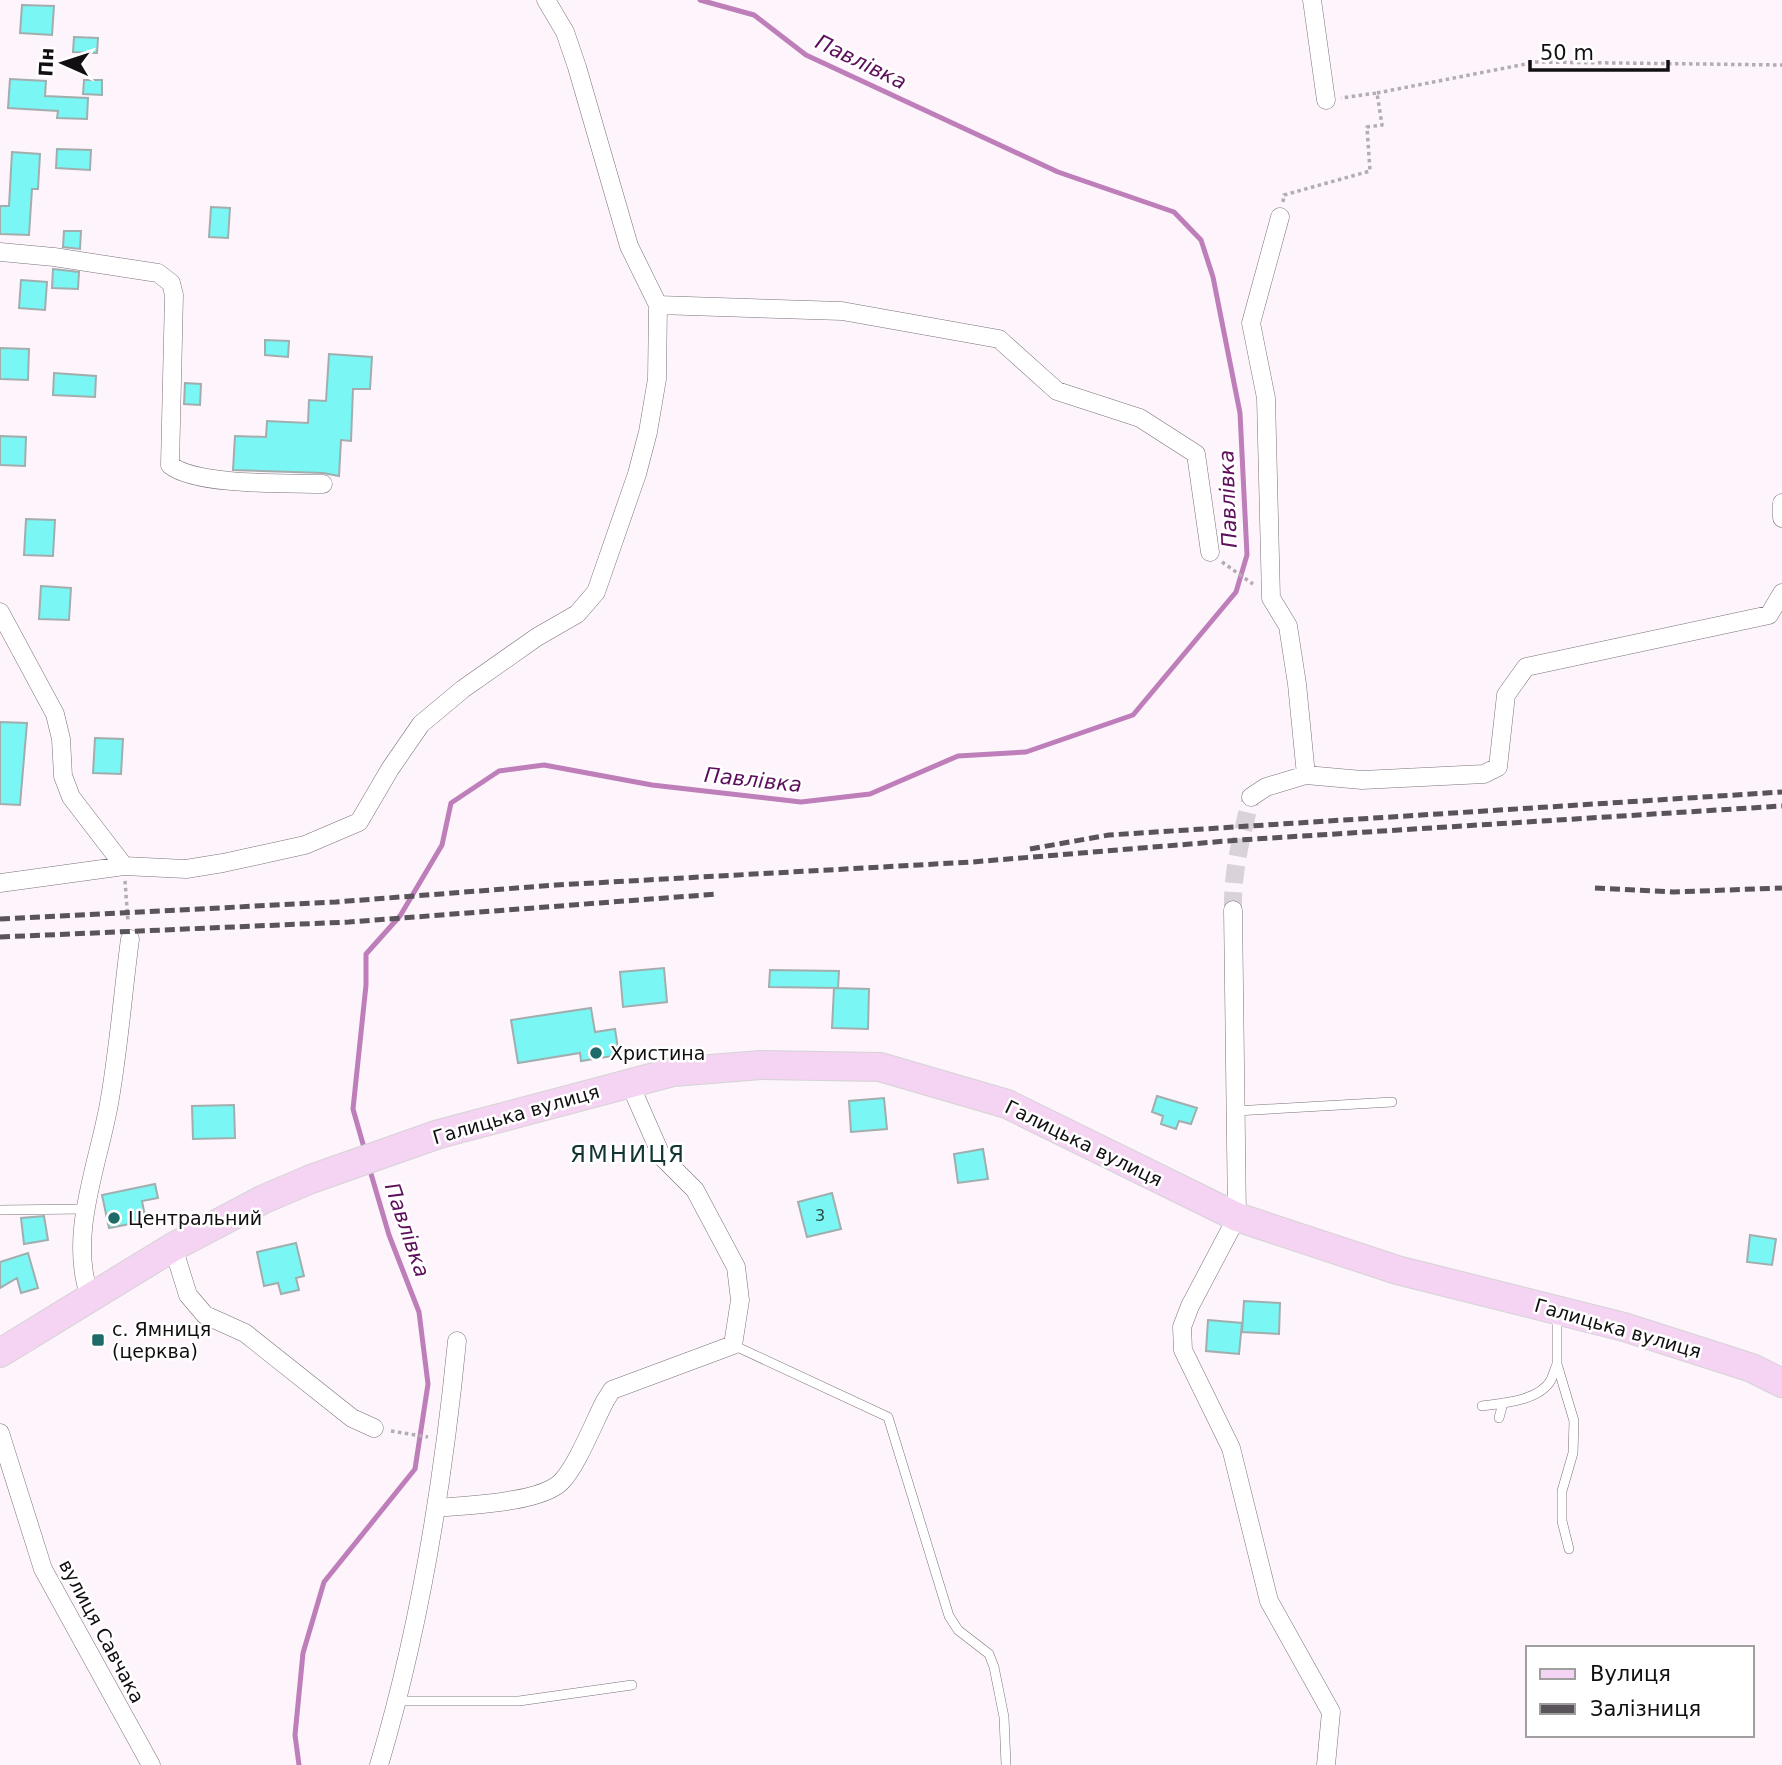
<svg xmlns="http://www.w3.org/2000/svg" width="1782" height="1765" font-family="'DejaVu Sans',sans-serif">
<style>
.lines{fill:none;stroke-linecap:round;stroke-linejoin:round}
.stream{stroke:#be7eb9;stroke-width:5}
.building{fill:#7af6f4;stroke:#a2aeae;stroke-width:2}
.minor-tunnel{stroke:#dad2d9;stroke-width:18;stroke-dasharray:18 9;stroke-linecap:butt}
.service-casing{stroke:#7a7279;stroke-width:10}
.minor-casing{stroke:#7a7279;stroke-width:19}
.primary-casing{stroke:#d4d4d4;stroke-width:30}
.path{stroke:#b3acb2;stroke-width:3.5;stroke-dasharray:3.5 3.5;stroke-linecap:butt}
.service{stroke:#fff;stroke-width:9}
.minor{stroke:#fff;stroke-width:18}
.primary{stroke:#f5d3f2;stroke-width:28}
.rail{stroke:#595459;stroke-width:5;stroke-dasharray:10 5;stroke-linecap:butt}
.poi-dot{fill:#1e6b6a;stroke:#fff;stroke-width:2.5}
.labels{text-anchor:middle;dominant-baseline:central;stroke-width:5;stroke-linejoin:round;paint-order:stroke}
.number-label{font-size:16px;fill:#2c494a}
.poi-label{font-size:19px;fill:#120f12;stroke:#fff;text-anchor:start}
.street-label{font-size:19px;fill:#120f12;stroke:#fff}
.water-label{font-size:21px;font-style:italic;fill:#5d0e5b;stroke:#fff}
.quarter-label{font-size:23px;letter-spacing:2px;fill:#123534;stroke:#fff}
</style>
<rect width="100%" height="100%" fill="#fdf4fc"/>
<g class="lines">
<path class="stream" d="M365,1151L353,1109L366,985V954L400,916L442,845L451,803L499,771L544,765L652,785L801,802L870,794L958,756L1026,752L1133,715L1236,592L1247,555L1240,413L1213,277L1201,240L1174,212L1058,172L806,55L754,15L700,0
M299,1765L295,1735L303,1653L324,1582L415,1469L428,1384L419,1312L389,1235L369,1167"/>
</g>
<path class="building" d="M22,5L54,6L52,35L20,33Z
M74,37L98,38L97,53L73,52Z
M10,79L46,81L45,96L88,98L87,119L57,118L58,111L8,108Z
M84,80H102V95L83,94Z
M57,149L91,150L90,170L56,168Z
M12,152L40,154L38,189H32L29,235L0,234V206H9Z
M211,207L230,208L228,238L209,237Z
M64,231H81L80,249L63,247Z
M53,269L79,272L78,289L52,288Z
M21,280L47,282L45,310L19,308Z
M265,340L289,341L288,357L265,355Z
M0,348L29,349L28,380L0,379Z
M329,354L372,357L370,389H353L351,441L341,440L339,476L323,473L233,470L235,436L266,437L267,421L308,423L309,400L326,401Z
M54,373L96,376L95,397L53,395Z
M185,383L201,384L200,405L184,404Z
M0,436L26,437L25,466L0,465Z
M26,519L55,520L53,556L24,555Z
M41,586L71,588L69,620L39,619Z
M0,722L27,723L20,805L0,804Z
M95,738L123,739L121,774L93,773Z
M664,968L667,1002L623,1007L620,972Z
M770,970L839,971L838,988L769,987Z
M834,988L869,989L868,1029L832,1028Z
M591,1008L595,1032L615,1029L619,1055L581,1061L580,1053L518,1063L511,1020Z
M1157,1096L1197,1108L1191,1124L1179,1121L1176,1129L1161,1124L1163,1116L1152,1112Z
M884,1098L887,1129L851,1132L849,1101Z
M234,1105L235,1138L193,1139L192,1106Z
M983,1149L988,1179L958,1183L954,1154Z
M155,1184L158,1198L142,1201L146,1221L109,1228L102,1195Z
M832,1193L841,1229L807,1237L798,1202Z
M44,1216L48,1240L24,1244L21,1218Z
M1750,1235L1776,1239L1772,1265L1747,1262Z
M296,1243L304,1276L296,1278L299,1290L281,1294L278,1283L264,1286L257,1252Z
M28,1253L38,1288L21,1293L17,1278L0,1288V1262Z
M1244,1301L1280,1303L1279,1334L1242,1332Z
M1208,1320L1242,1323L1239,1354L1206,1351Z"/>
<g class="lines">
<path class="minor-tunnel" d="M1233,910C1232,871 1242,835 1251,797"/>
<defs>
<path id="service" d="M1235,1111L1392,1102
M0,1210L84,1209
M1557,1316V1364L1574,1421L1573,1453L1562,1491V1521L1569,1549
M733,1345L888,1417L949,1616L958,1630L989,1654L994,1667L1004,1717L1006,1765
M1482,1406C1503,1403 1539,1401 1551,1380C1553,1375 1555,1369 1557,1364
M1499,1418L1503,1403
M398,1701H519L632,1685"/>
<path id="minor" d="M1312,0L1326,100
M1280,217L1251,323L1266,398L1271,598L1288,626L1297,684L1306,775L1362,780L1484,774L1498,767L1506,695L1526,667L1769,615L1782,593
M0,252L54,257L158,273L171,283L174,295L170,465C196,486 288,483 323,484
M658,305L842,311L999,339L1057,391L1140,418L1196,454L1210,552
M1782,503V518
M0,612L55,714L61,739L63,776L71,797L124,866
M1251,797L1266,787L1306,775
M0,883L124,866L186,869L223,863L305,845L359,822L390,769L421,724L463,689L537,637L577,614L596,592L637,474L648,432L657,379L658,305L629,246L577,67L565,32L546,0
M1233,910L1237,1217L1190,1306L1182,1327L1183,1350L1231,1448L1269,1601L1331,1712L1326,1765
M173,1247L188,1295L205,1315L245,1333L352,1418L374,1428
M90,1297C67,1234 100,1161 110,1098C119,1045 123,992 130,939
M0,1433L43,1569L151,1765
M436,1508C467,1505 540,1503 561,1482C577,1466 594,1422 605,1401L612,1390L733,1345L740,1300L736,1267L695,1190L662,1157L629,1082
M379,1765C420,1628 443,1484 457,1341"/>
<path id="primary" d="M0,1353L173,1247L264,1199L311,1179L439,1134L673,1072L761,1065L880,1067L1007,1104L1237,1217L1397,1270L1624,1327L1752,1368L1782,1383"/>
</defs>
<use href="#service" class="service-casing"/>
<use href="#minor" class="minor-casing"/>
<use href="#primary" class="primary-casing"/>
<path class="path" d="M1377,93L1536,62L1782,65
M1283,202L1284,195L1370,171L1367,127L1382,125L1377,93L1341,98
M1222,562L1253,584
M125,881L128,922
M391,1431L428,1437"/>
<use href="#service" class="service"/>
<use href="#minor" class="minor"/>
<use href="#primary" class="primary"/>
<path class="rail" d="M1030,849L1109,835L1782,792
M1595,888L1673,892L1782,888
M0,919L336,902L556,885L972,862L1239,840L1782,806
M0,937L349,922L717,894"/>
</g>
<g class="poi-dot">
<circle cx="596" cy="1053" r="7"/>
<circle cx="114" cy="1218" r="7"/>
<rect x="91" y="1333" width="14" height="14" rx="3.5"/>
</g>
<g class="labels">
<g class="number-label">
<text x="820" y="1215">3</text>
</g>
<g class="poi-label">
<text x="610" y="1053">Христина</text>
<text x="128" y="1218">Центральний</text>
<text x="112" y="1329">с. Ямниця<tspan x="112" dy="22">(церква)</tspan></text>
</g>
<g class="street-label">
<text transform="translate(516 1114) rotate(-16)">Галицька вулиця</text>
<text transform="translate(1084 1143) rotate(26)">Галицька вулиця</text>
<text transform="translate(1618 1328) rotate(16)">Галицька вулиця</text>
<text transform="translate(102 1631) rotate(62)">вулиця Савчака</text>
</g>
<g class="water-label">
<text transform="translate(861 62) rotate(26)">Павлівка</text>
<text transform="translate(1228 499) rotate(-92)">Павлівка</text>
<text transform="translate(753 780) rotate(6)">Павлівка</text>
<text transform="translate(407 1230) rotate(71)">Павлівка</text>
</g>
<g class="quarter-label">
<text x="628" y="1154">ЯМНИЦЯ</text>
</g>
</g>
<rect x="1526" y="1646" width="228" height="91" fill="#ffffff" stroke="#a09fa0" stroke-width="2"/>
<rect x="1540" y="1669" width="35" height="10" fill="#f5d3f2" stroke="#a09fa0" stroke-width="2"/>
<text x="1590" y="1681" font-size="21" fill="#120f12">Вулиця</text>
<rect x="1540" y="1704" width="35" height="10" fill="#595459" stroke="#a09fa0" stroke-width="2"/>
<text x="1590" y="1716" font-size="21" fill="#120f12">Залізниця</text>
<g transform="translate(63 63) rotate(273)" stroke="#ffffff" stroke-width="5" paint-order="stroke">
<path d="M0-5L12 26L0 18L-12 26Z" fill="#120f12"/>
<text y="-10" font-size="19" font-weight="bold" text-anchor="middle" fill="#120f12">Пн</text>
</g>
<path d="M1530 60v10h138v-10" fill="none" stroke="#120f12" stroke-width="3.5"/>
<text x="1540" y="60" font-size="21" fill="#120f12" stroke="#ffffff" stroke-width="5" paint-order="stroke">50 m</text>
</svg>
